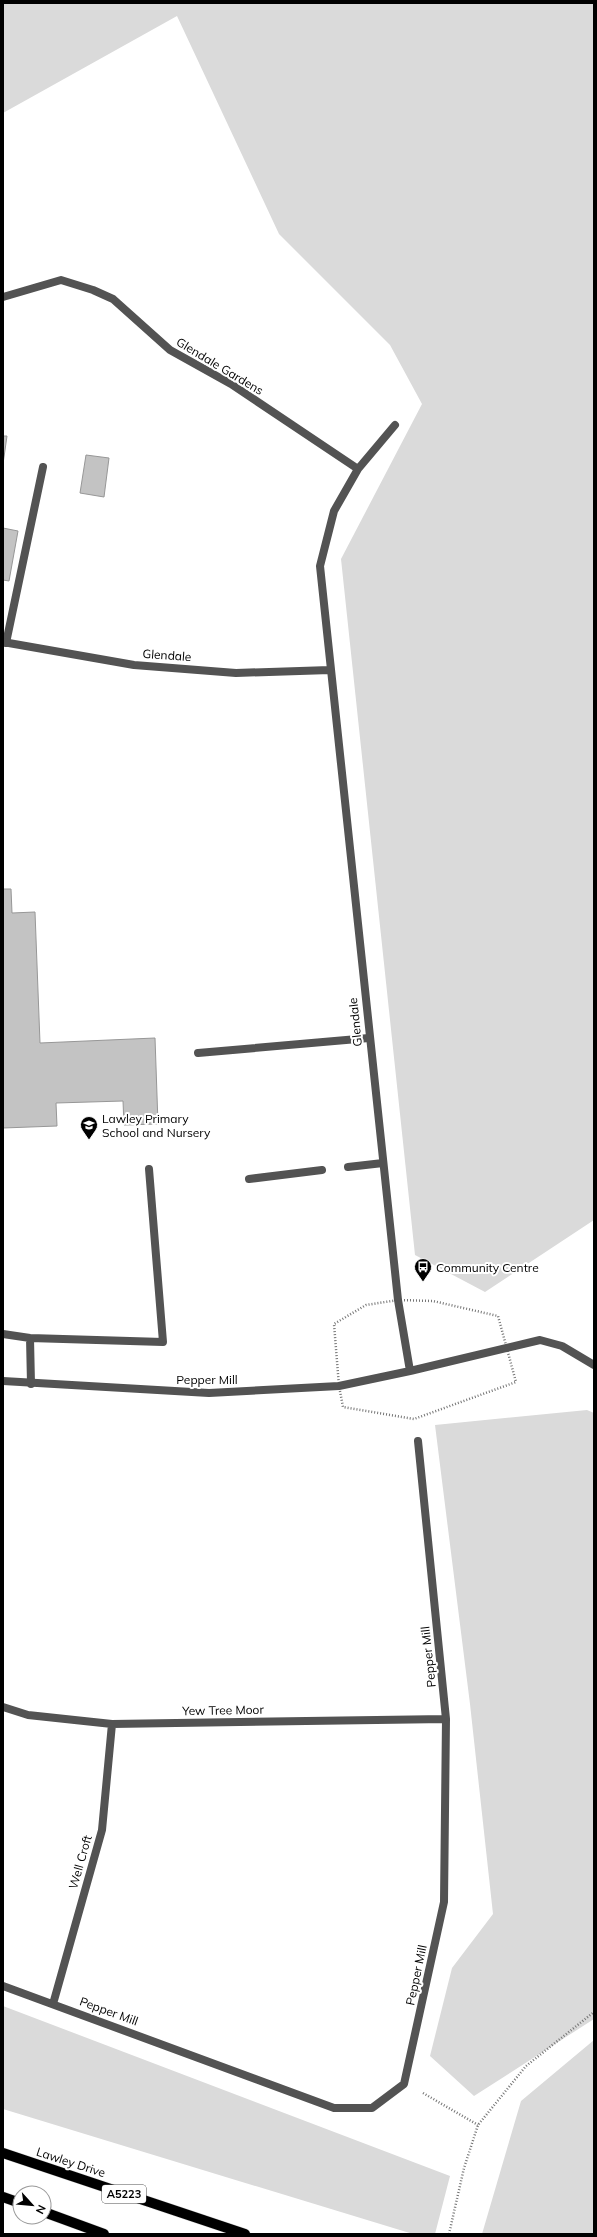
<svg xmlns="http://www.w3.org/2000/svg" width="597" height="2237" font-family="Mulish,sans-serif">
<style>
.green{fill:#dadada}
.building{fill:#c3c3c3;stroke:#979797}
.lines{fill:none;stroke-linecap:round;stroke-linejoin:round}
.primary-casing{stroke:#dbdbdb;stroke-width:11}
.path{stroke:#757575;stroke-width:2.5;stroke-dasharray:1 2;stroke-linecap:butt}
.lane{stroke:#535353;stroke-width:8}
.street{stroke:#535353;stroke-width:8}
.primary{stroke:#000;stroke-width:10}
.labels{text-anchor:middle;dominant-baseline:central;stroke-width:4;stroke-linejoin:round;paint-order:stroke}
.shield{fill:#fff;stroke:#4c4c4c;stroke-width:1}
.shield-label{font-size:11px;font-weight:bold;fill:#000}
.street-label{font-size:12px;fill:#000;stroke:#fff}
.poi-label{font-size:12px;fill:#000;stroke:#fff;text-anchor:start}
</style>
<rect width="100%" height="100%" fill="#fff"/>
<path class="green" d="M3,3H594V1220L485,1292L415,1255L341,559L422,404L390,345L279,234L177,16L3,113Z
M587,1410L594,1413V2019L474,2096L430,2056L452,1968L493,1914L470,1704L435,1425Z
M3,2006L450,2176L435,2234H413L3,2109Z
M594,2040V2234H482L521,2101Z"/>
<path class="building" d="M3,436H7L3,464Z
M86,455L109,458L104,497L80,493Z
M3,528L18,531L9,581L3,580Z
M3,889H11L12,913L35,912L40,1043L155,1038L158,1124L124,1125L123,1101L56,1103L57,1126L3,1128Z"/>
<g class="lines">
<defs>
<path id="primary" d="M3,2153L245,2234
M3,2197L20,2203
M44,2212L104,2234"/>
</defs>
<use href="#primary" class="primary-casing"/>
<path class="path" d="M398,1300L433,1301L498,1316L516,1382L414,1419L343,1407L339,1386L334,1324L366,1305Z
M423,2093L478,2125
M449,2234L464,2168L478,2125L526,2066L594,2012"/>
<path class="lane" d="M6,643L43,467
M198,1053L369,1038
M348,1167L383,1163
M249,1179L322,1170
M3,1334L30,1338L163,1342L149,1169
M30,1338L31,1384"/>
<path class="street" d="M3,297L61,280L93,290L113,299L170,350L231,384L358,469
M395,425L358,469L334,511L320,566L398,1300L410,1371
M3,642L134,665L236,673L330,670
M3,1381L209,1393L339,1386L410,1371L540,1340L562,1346L594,1365
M3,1707L28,1715L112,1724L446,1719
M3,1986L334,2108H372L404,2084L444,1902L446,1719L418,1441
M53,2004L102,1830L112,1724"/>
<use href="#primary" class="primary"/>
</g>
<defs>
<symbol id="school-pin" viewBox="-11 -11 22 30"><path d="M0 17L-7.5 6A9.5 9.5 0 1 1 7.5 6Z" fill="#000" stroke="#fff"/><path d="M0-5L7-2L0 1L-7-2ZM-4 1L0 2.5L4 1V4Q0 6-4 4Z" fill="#fff"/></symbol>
<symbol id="bus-pin" viewBox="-11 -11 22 30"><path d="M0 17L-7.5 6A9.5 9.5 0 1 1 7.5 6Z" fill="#000" stroke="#fff"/><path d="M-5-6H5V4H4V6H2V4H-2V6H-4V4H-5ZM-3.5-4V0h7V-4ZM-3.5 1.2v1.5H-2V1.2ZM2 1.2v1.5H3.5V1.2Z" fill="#fff"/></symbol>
</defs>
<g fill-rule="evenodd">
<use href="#school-pin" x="79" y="1115" width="20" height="27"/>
<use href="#bus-pin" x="413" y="1257" width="20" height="27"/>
</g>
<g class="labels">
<rect class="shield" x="102" y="2185" width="44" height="18" rx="3"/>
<g class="shield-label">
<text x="124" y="2194">A5223</text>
</g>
<g class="street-label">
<text transform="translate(220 366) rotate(31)">Glendale Gardens</text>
<text transform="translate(167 655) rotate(4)">Glendale</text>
<text transform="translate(355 1022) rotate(-96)">Glendale</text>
<text x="207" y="1379">Pepper Mill</text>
<text transform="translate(428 1657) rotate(-96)">Pepper Mill</text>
<text transform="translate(223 1710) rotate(-1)">Yew Tree Moor</text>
<text transform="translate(80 1862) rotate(-74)">Well Croft</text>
<text transform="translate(416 1975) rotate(-78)">Pepper Mill</text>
<text transform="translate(109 2011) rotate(20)">Pepper Mill</text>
<text transform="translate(71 2162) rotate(18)">Lawley Drive</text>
</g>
<g class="poi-label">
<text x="102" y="1118">Lawley Primary<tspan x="102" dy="14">School and Nursery</tspan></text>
<text x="436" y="1267">Community Centre</text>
</g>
</g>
<rect width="597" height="2237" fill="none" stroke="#000000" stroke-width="8"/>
<g transform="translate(32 2205) rotate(117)"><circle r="19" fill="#ffffff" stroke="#999999"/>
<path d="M0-3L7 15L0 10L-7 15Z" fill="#000000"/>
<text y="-6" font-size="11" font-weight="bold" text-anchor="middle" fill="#000000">N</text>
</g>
</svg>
